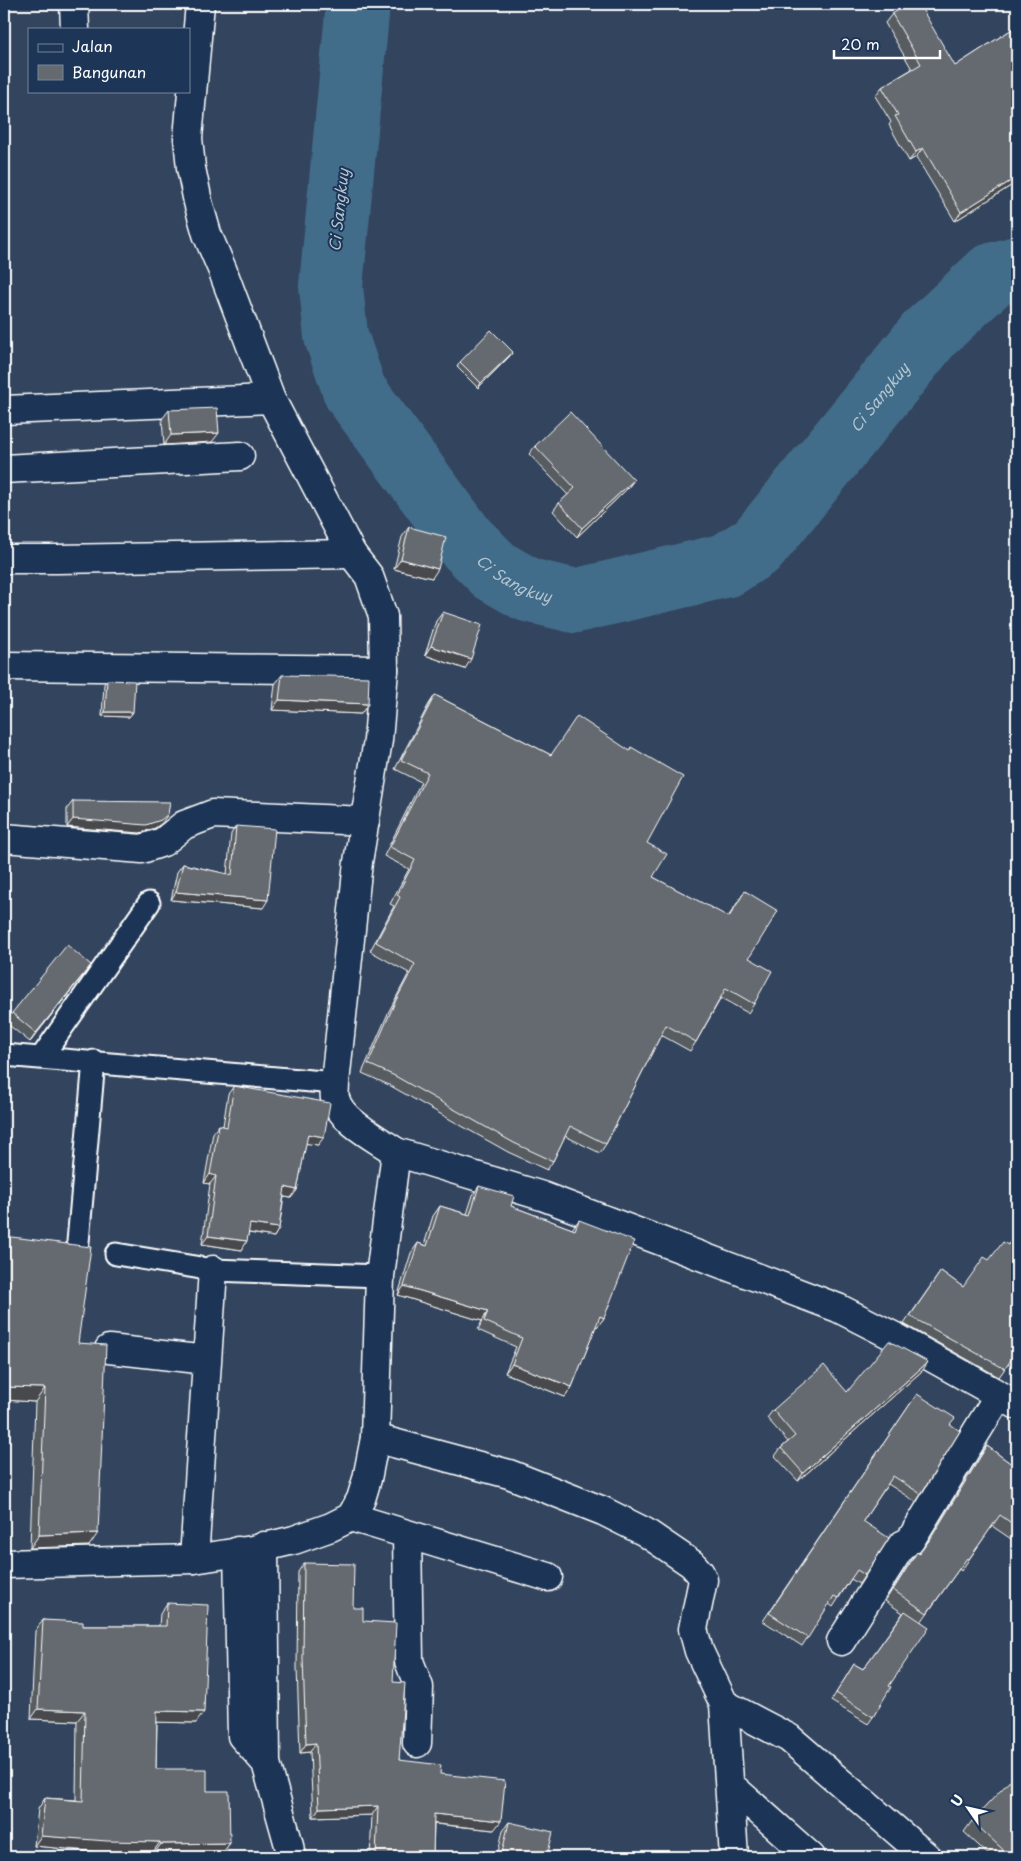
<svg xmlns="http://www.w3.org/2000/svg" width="1021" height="1861" font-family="'Playpen Sans',sans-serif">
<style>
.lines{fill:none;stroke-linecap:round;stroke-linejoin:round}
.river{stroke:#426d8a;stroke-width:64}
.service-casing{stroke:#fff;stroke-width:25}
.minor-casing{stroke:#fff;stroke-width:31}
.tertiary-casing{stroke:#fff;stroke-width:31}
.service{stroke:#1d3557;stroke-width:21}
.minor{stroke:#1d3557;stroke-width:28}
.tertiary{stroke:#1d3557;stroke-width:28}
.wall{fill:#575b60;stroke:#fff}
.shaded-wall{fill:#474a4e;stroke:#fff}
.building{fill:#656a70;stroke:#fff}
.labels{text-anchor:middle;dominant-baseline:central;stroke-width:4;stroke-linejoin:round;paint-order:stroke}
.water-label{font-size:15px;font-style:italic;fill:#b3c5d0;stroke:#1d3557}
</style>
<rect width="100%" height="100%" fill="#33455e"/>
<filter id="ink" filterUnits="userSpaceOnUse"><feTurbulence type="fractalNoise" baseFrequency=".02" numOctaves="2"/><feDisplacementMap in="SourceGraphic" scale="10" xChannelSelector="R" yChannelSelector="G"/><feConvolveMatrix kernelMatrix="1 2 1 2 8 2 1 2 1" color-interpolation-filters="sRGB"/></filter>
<g filter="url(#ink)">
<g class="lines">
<path class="river" id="s1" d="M358,4L331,286L336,336L355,392L465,541L495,571L528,590L575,601L727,565L758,545L930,333L992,275L1017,268"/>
<defs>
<path id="service" d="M4,1055L335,1083
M41,1058L149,903
M78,1242L94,1061
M116,1254L213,1270L380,1276"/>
<path id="minor" d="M74,4L75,29
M4,410L271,399
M4,469L240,456
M4,559H57L352,554
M4,666L384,670
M4,838L142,849L163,842L184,825L213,814L365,821
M396,1152L542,1196L838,1308L897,1338L1017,1405
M109,1349L207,1360
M375,1438L509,1474L603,1511L645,1532L692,1564L700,1573L703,1580L693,1629L699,1651L724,1704L734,1857
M351,1517L548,1577
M407,1535L409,1661L419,1687L417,1743
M264,1546L266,1763L289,1845L291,1857
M238,1551L242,1736L266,1763
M194,1559L213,1270
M841,1641L902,1545L910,1541L999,1395
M724,1704L789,1738L927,1857
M730,1785L811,1857"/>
<path id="tertiary" d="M4,1564L194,1559L252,1550L294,1540L331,1527L351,1517L361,1499L367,1479L375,1438L380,1276L396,1152C378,1139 340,1121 335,1098C334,1094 335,1087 335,1083L358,862L378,740L384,670L383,616L369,576L352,554L271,399L222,269L207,234L198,202L191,168L188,138L200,4"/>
</defs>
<use href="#service" class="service-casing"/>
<use href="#minor" class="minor-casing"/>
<use href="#tertiary" class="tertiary-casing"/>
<use href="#service" class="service"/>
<use href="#minor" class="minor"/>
<use href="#tertiary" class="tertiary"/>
</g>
<path class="wall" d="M892,14L955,66L1017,26V182L955,221L916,157L909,161L889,125L891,122L875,96L882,87L912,69L885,23Z
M509,357L478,388L457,367L460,362Z
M169,410L212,442L164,445L162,419Z
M535,446L628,488L577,537L553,511L559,503L568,495L529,454Z
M409,527L432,578L394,569L402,537Z
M443,612L465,669L425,655L436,621Z
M282,675L368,704L361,714L272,710L275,684Z
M107,680L133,712L129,717L102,716L104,684Z
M435,695L551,755L629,751L631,747L647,843L653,877L728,917L745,891L749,958L754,1004L748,1013L721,998L696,1042L690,1051L661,1035L606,1144L600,1153L565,1136L553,1161L547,1170L508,1152L389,1085L362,1073L389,1011L409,973L370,951L394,906L390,904L409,869L384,856L421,782L395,769L429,704Z
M73,801L162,823L155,828L140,833L67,827V809Z
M236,826L263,908L171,900L177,872L183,864L227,874L231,834Z
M91,965L84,974L30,1042L5,1022L12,1013Z
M234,1086L318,1145L306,1143L297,1190L291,1198L284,1197L279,1228L274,1237L249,1233L242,1250L202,1244L210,1184L204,1183L213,1133L219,1125L223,1126L228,1094Z
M479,1186L511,1206L572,1229L579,1220L604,1318L597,1327L596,1326L572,1387L565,1397L505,1373L516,1347L478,1330L482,1321L398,1295L411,1253L418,1243L424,1245L433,1216L440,1206L467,1214L473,1195Z
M1017,1232V1370L1008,1364L999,1377L904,1324L941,1271L963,1287L989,1260L1008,1245Z
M78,1343L89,1546L30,1548L35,1402L4,1400Z
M923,1370L798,1481L775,1456L781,1448L788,1442L767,1418L773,1410L847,1392Z
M917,1394L950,1424L921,1494L916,1502L888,1484L863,1521L865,1575L859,1584L851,1579L833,1607L829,1604L802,1646L763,1621Z
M987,1446L1017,1468V1543L992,1526L961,1571L959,1569L921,1622L889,1686L873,1717L868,1724L831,1701L854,1664L863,1669L903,1613L885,1601L917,1552L919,1554L925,1546L979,1457Z
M304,1563L353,1608L363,1621L393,1682L399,1760L440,1774L494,1830L434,1824L433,1857H370L372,1815L313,1817L310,1752L300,1753L297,1668L298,1572Z
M167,1603L196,1723L157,1722L156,1769L207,1791L230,1843L222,1854L153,1855V1852H99L34,1846L38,1809L45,1798L76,1800L77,1721L31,1719L35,1631L43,1620L83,1626H159L160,1614Z
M972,1821L1017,1857H991L964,1832Z
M509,1822L547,1857H497L503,1830Z"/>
<path class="shaded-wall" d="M923,148L916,157L909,161L916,152Z
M1017,177V182L955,221L961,212Z
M513,352L509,357L478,388L481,383Z
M219,433L212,442L164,445L171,435Z
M634,480L628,488L577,537L582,528Z
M401,559L438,569L432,578L394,569Z
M431,646L471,659L465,669L425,655Z
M279,700L368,704L361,714L272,710Z
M105,712H133L129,717L102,716Z
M168,814L162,823L155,828L140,833L67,827L73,819Z
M176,892L268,900L263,908L171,900Z
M91,965L84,974L30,1042L36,1033Z
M308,1134L324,1137L318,1145L302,1143Z
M210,1174L216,1176L210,1184L204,1183Z
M285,1187L297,1190L291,1198L279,1196Z
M250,1224L279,1228L274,1237L244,1232Z
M208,1236L247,1241L242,1250L202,1244Z
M404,1286L488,1311L482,1321L398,1295Z
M600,1316L604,1318L597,1327L594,1325Z
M928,1362L923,1370L798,1481L803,1473Z
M512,1364L572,1387L565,1397L505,1373Z
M4,1387L45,1388L35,1402L4,1400Z
M98,1533L89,1546L30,1548L39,1535Z
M38,1709L85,1711L77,1721L31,1719Z
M157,1711L204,1712L196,1723L150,1722Z
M316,1743L310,1752L300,1753L306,1744Z
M378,1806L372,1815L313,1817L319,1808Z
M434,1814L501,1821L494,1830L428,1823Z
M41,1836L160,1842L153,1852H99L34,1846Z
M230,1843L222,1854L153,1855L161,1844Z"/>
<path class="building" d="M909,4H919L955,66L1017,26V177L961,212L923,148L916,152L895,116L898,115L882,87L921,64L892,14Z
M491,330L513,352L481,383L460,362Z
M217,408L219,433L171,435L169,410Z
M570,412L634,480L582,528L559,503L575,488L535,446Z
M409,527L446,537L438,569L401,559Z
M443,612L482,625L471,659L431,646Z
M282,675L369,677L368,704L279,700Z
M107,680L135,681L133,712H105Z
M435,695L551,755L577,716L630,751L631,747L683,777L647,843L667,854L653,877L729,917L745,891L778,911L749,958L772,971L754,1004L726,988L696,1042L666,1025L606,1144L570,1126L553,1161L514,1143L395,1076L368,1064L395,1002L415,964L376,942L400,897L397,895L415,860L390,847L428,773L401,760Z
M73,801L170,802L168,814L161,820L146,825L73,819Z
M236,826L275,829L268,900L176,892L183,864L232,875Z
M67,945L91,965L36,1033L12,1013Z
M234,1086L330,1103L324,1137L308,1134L297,1190L285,1187L279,1228L250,1224L247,1241L208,1236L216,1176L210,1174L219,1125L227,1127Z
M479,1186L514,1196L511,1206L575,1230L579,1220L634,1241L604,1318L600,1316L572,1387L512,1364L522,1338L484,1321L488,1311L404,1286L418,1243L427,1246L440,1206L470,1215Z
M1017,1232V1358L1014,1355L1005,1369L910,1316L941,1271L963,1287L984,1257L989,1260L1003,1242L1008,1245Z
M4,1236L91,1247L78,1343L106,1345L98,1533L39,1535L45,1388L4,1387Z
M889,1341L928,1362L803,1473L781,1448L795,1436L773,1410L824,1365L847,1392Z
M917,1394L955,1418L950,1424L960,1431L921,1494L893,1476L863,1521L889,1538L865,1575L857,1570L838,1598L834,1596L808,1638L769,1613Z
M987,1446L1017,1468V1527L1000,1515L969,1559L967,1558L927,1613L893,1590L917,1552L919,1554L931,1538Z
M304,1563L354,1564L353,1608H363V1621L396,1623L393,1682L405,1683L399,1760L441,1765L440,1774L505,1781L501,1821L434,1814L433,1857H376L378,1806L319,1808L316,1743L306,1744L303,1659Z
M167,1603L208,1605L204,1712L157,1711L156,1769H207V1791H229L230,1843L161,1844L160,1842L107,1841L41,1836L45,1798L83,1801L85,1711L38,1709L43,1620L83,1622V1626H166Z
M905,1611L929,1627L889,1686L891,1687L873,1717L836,1693L854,1664L863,1669Z
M1017,1773V1857H1011L972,1821Z
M509,1822L553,1832L547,1857H501Z"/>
</g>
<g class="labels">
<g class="water-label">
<text transform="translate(338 210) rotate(-84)">Ci Sangkuy</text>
<text stroke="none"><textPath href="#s1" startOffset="1091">Ci Sangkuy</textPath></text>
<text stroke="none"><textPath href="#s1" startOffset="641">Ci Sangkuy</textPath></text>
</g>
</g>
<rect width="1021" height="1861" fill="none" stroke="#1d3557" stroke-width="20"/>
<rect x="10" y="10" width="1001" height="1841" fill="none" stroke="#fff" stroke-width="2" filter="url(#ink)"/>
<rect x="28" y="28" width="162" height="65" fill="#1d3557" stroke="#77869a"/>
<rect x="38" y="44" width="25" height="8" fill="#1d3557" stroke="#77869a"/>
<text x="72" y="52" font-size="15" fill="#ffffff">Jalan</text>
<rect x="38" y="65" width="25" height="15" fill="#656a70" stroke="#77869a"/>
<text x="72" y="78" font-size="15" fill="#ffffff">Bangunan</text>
<g transform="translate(968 1808) rotate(304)" stroke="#1d3557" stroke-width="4" paint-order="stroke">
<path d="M0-4L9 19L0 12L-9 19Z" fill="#ffffff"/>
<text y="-8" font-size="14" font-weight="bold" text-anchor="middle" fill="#ffffff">U</text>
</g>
<path d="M834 50v8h106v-8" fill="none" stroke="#ffffff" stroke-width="2.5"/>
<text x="841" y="50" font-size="15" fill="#ffffff" stroke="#1d3557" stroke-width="4" paint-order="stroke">20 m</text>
</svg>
